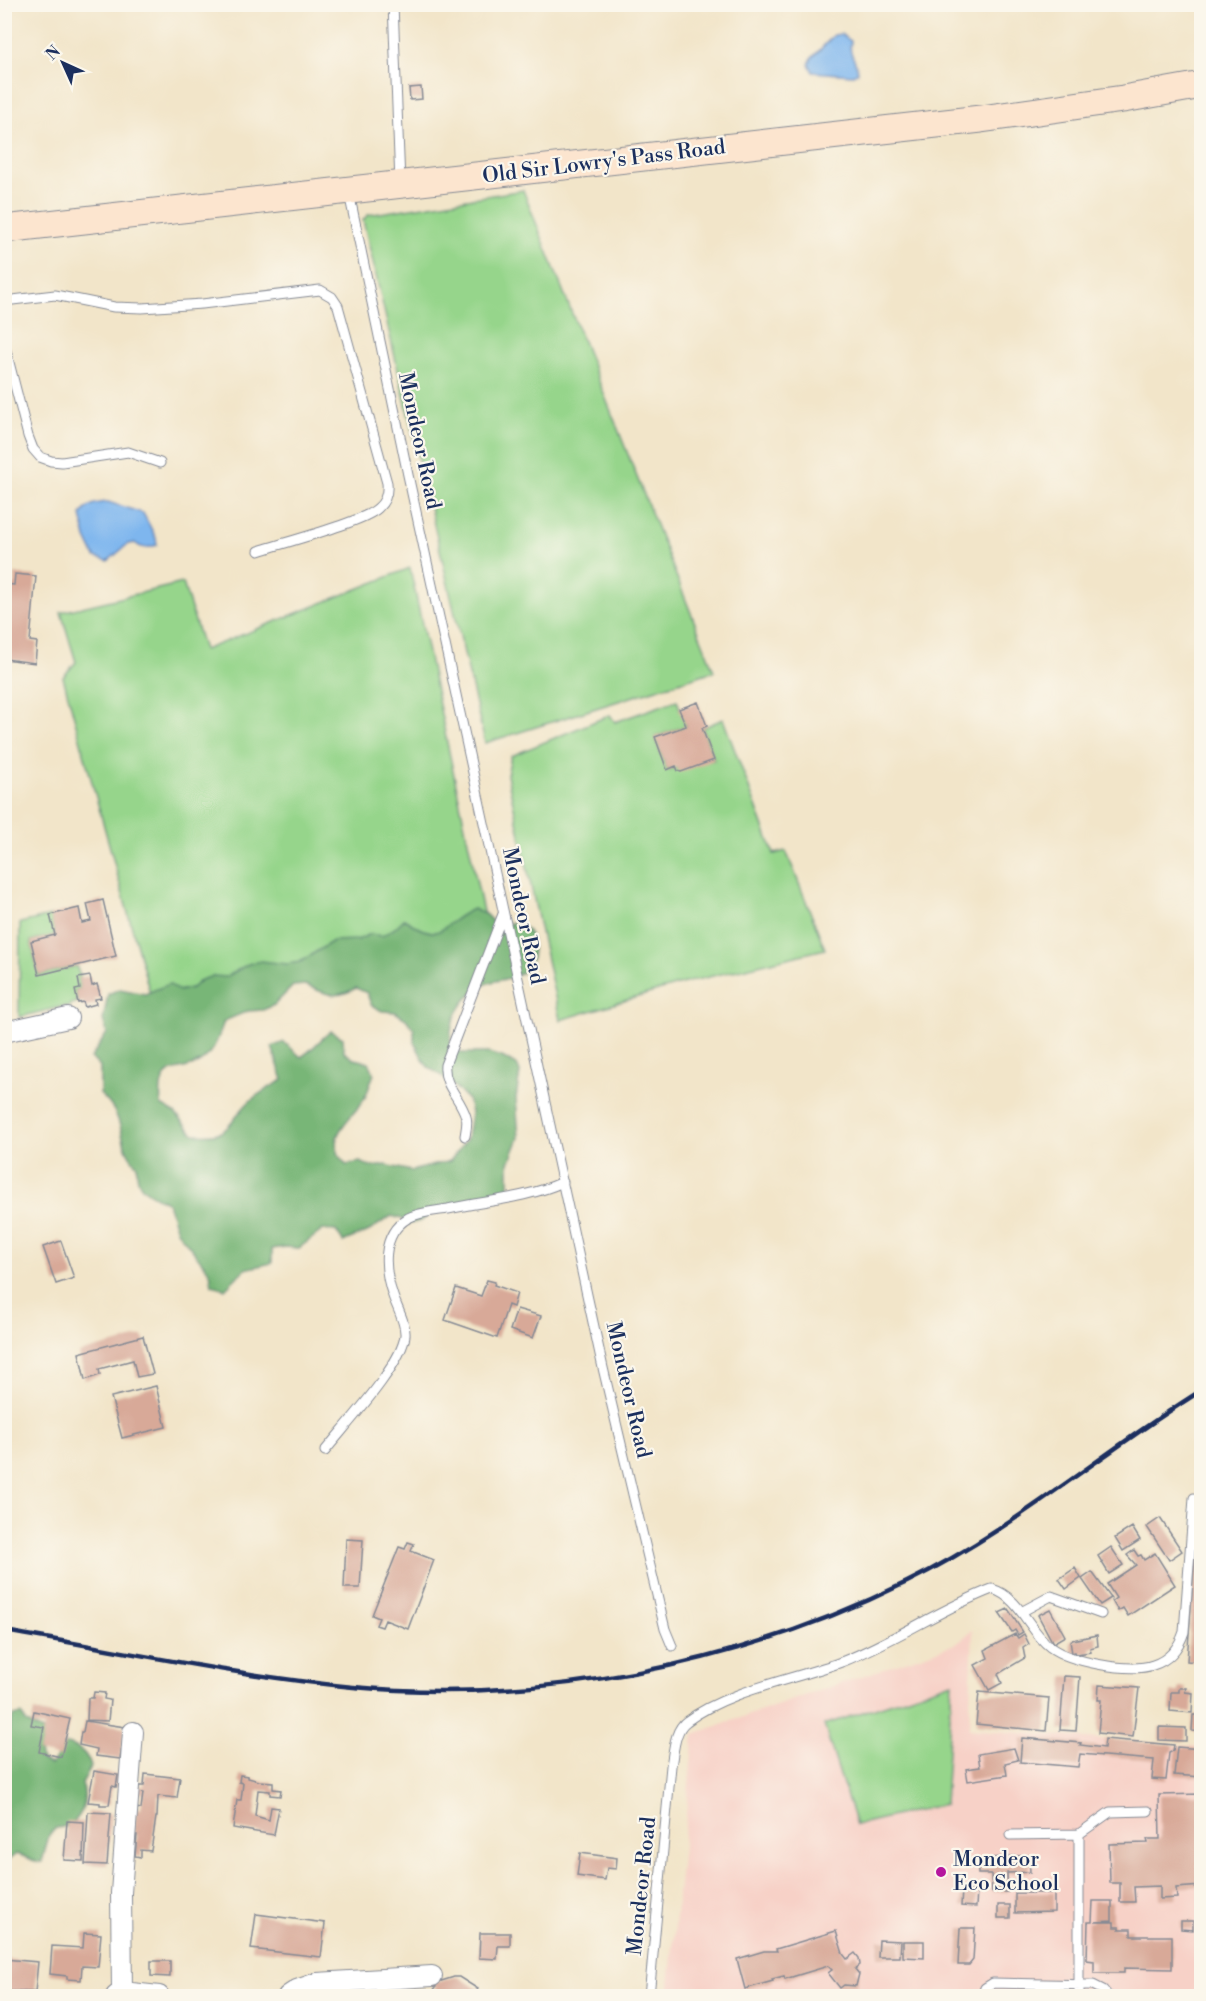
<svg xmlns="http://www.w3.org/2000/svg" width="1206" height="2001" font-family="'Libre Bodoni',serif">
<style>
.built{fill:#f7d1c7}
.green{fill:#96d58b;stroke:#588274;stroke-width:1.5}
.forest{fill:#78b677;stroke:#4a726a;stroke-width:1.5;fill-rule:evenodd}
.water{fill:#7eb6ee;stroke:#4c72a6;stroke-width:1.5}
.building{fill:#d8a998}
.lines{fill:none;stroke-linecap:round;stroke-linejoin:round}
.lane-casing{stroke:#868a94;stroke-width:11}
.street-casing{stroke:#868a94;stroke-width:22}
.secondary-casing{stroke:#868a94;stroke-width:29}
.lane{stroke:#fff;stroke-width:9}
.street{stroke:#fff;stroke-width:20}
.secondary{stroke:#fce5cf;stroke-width:27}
.rail{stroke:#1b2f5e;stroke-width:4.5}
.poi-dot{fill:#b5179e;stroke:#fbf7ec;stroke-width:2}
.labels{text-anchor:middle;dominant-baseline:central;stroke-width:4.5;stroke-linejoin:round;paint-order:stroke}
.street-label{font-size:21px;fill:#1b2f5e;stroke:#fbf7ec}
.poi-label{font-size:21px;fill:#1b2f5e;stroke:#fbf7ec;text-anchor:start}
</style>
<rect width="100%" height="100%" fill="#fbf7ec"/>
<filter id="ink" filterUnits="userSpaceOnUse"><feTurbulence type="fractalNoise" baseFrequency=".0167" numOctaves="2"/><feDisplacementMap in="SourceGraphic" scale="12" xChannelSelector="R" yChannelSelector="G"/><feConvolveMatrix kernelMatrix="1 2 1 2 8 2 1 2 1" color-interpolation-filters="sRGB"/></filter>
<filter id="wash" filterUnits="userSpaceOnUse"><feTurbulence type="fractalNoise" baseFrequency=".008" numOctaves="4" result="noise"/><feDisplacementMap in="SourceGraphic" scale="24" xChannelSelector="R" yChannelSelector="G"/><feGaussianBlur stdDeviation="1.35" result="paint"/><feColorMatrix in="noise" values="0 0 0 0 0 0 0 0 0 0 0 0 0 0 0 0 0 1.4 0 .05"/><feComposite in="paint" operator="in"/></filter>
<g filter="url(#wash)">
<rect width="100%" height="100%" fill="#f2e5c9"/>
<path class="built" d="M973,1630L969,1729L1201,1747V1996H668L694,1734L955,1644Z"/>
<path class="green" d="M523,190L714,671L485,743L363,220L368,215Z
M410,568L485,921L151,997L63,677L76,662L61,612L183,583L204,650Z
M677,700L686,726L655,737L667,770L714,760L702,728L723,719L774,854L786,851L825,949L688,982L560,1020L507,775L511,756L610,715L615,722Z
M51,916L55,935L31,941L39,975L76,966L81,978L78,979L80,989L75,990L78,1002L71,1004L68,1007L65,1006L19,1017L20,923Z
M952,1682L945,1804L856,1825L824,1725Z"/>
<path class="forest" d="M473,909L485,914L494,923C502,924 515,922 521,925C536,934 536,959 525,970C513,981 499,978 486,984C464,994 445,1025 452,1049L462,1053H488L502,1057L517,1065L520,1072L516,1098L519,1138L509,1163V1191L484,1201L433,1212L421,1221L408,1224L405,1220L392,1216C384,1220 378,1225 371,1230C362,1235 352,1237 343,1242L336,1231L323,1230L299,1248L285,1247L272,1249V1263L245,1269L225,1289L212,1285L210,1272L177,1231L168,1203C148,1192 135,1190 137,1165C121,1148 125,1137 117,1117C114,1108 107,1101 100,1094V1067L91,1058L107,1033L103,1020L108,994L120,989L145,994L169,984L179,991L192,988L201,980L213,976L226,977L248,964L261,961L287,964L300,962L333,941L358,940L370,934L382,936L395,928L404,919C446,946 437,925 473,909ZM305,985C326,994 335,1000 356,988L367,993L371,1005L382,1011L395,1012L406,1019L414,1029V1042L427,1066L449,1081L468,1100L471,1113L467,1139L450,1161L411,1171L386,1165L372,1167L360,1162L346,1165C322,1137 348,1123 363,1101C368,1093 370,1083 374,1074L369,1062L354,1059L344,1052L343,1038L331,1031C320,1039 313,1050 301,1057L284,1042L272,1047L283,1080C271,1087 256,1094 247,1104C225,1127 231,1137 194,1134L175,1113L161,1105C156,1055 186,1079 207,1056C216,1047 220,1033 224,1021L248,1011L263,1010L274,1005L293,986Z
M21,1714L27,1723L44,1732L40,1752L42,1761L51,1765C58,1758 59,1750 66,1744C80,1747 87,1753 91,1767L82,1783C89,1805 79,1827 56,1828L49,1835L42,1862C32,1862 26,1856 16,1854L5,1863V1737L8,1733L13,1716Z"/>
<path class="water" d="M841,34L851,41C848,56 856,57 858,72L853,75L813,72L809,64L812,58L834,35Z
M108,502L143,513L156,538L157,545C148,548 143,550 135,543L128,544L108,561L95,557L86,538L81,515C88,504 96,503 108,502Z"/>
<g id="blocks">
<path class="building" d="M421,87L422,99L410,100L409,88Z
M15,574L36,576L30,641L37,642L35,663L5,659V584L14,585Z
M698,702L707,726L702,728L714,760L681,772L678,771L676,766L667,770L655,737L686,726L679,709Z
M103,900L116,956L39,975L31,941L55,935L50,915L79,908L82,923L91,921L87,904Z
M90,976L92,986L97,984L101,998L95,999L96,1004L85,1007L83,1002L78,1003L75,990L80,989L78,978Z
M61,1241L74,1278L56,1284L43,1247Z
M487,1280L495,1282L494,1285L517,1293L513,1307L508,1305L497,1338L445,1320L456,1288L481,1296Z
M517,1309L541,1316L533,1338L510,1330Z
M143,1336L153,1374L137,1377L133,1360L99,1369L100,1375L85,1380L79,1353Z
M156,1386L166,1427L122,1438L111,1397Z
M1200,1486H1202V1662L1187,1661Z
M1160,1518L1182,1551L1169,1560L1147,1527Z
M1132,1527L1140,1540L1123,1551L1115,1538Z
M346,1539L363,1540L360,1588H344Z
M408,1542L414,1544L411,1551L434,1560L408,1629L385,1620L382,1627L376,1625L379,1618L372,1615L399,1547L405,1549Z
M1111,1547L1123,1565L1109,1574L1098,1556Z
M1134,1550L1138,1556L1141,1555L1144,1560L1155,1553L1175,1585L1128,1616L1123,1608L1118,1611L1112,1601L1116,1598L1107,1584L1136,1565L1127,1555Z
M1075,1568L1081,1578L1066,1589L1059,1579Z
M1092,1572L1111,1598L1100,1605L1082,1579Z
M1008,1609L1023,1632L1018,1635L1015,1630L1012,1632L999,1613Z
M1050,1609L1065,1636L1053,1643L1038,1615Z
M1015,1634L1018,1638L1024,1634L1029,1644L1023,1648L1025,1658L998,1674L1002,1683L989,1690L975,1665L988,1658L985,1650Z
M1097,1635L1098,1646L1090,1648L1091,1652L1076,1654L1075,1652L1072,1653L1070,1641L1072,1640Z
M1064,1676L1080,1677L1076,1731L1060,1730Z
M1099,1685L1139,1688L1133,1737L1098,1733L1101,1700H1098Z
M1179,1688H1186L1185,1692L1193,1693L1192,1713L1170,1711L1171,1692H1179Z
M94,1692L105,1693L104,1699L110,1700L108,1721L87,1720L88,1698H93Z
M979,1692L1049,1698L1046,1731L976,1724Z
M34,1711L70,1719L61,1757L39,1752L44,1727L31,1725Z
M1193,1715H1202V1732L1192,1731Z
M85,1721L125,1727L120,1759L96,1756L97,1749L79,1745L81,1732H83Z
M1159,1727L1186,1728V1741L1159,1740Z
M1022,1738L1081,1743L1080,1745L1104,1748L1105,1739L1174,1745L1173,1751L1169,1753L1166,1780L1152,1779L1154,1760L1080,1754L1078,1767L1020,1762Z
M1177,1747L1202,1749V1777L1174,1775Z
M1014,1748L1018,1760L1005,1763L1007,1775L968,1781L966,1769L980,1767L978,1754Z
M94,1771L118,1775L116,1787L112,1786L109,1805H100V1803L88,1802Z
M145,1774L180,1778L177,1798L158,1796L157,1817H156L151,1851L141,1850V1857L135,1856L137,1835H134L136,1808L141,1809L143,1793L138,1792L139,1786H144Z
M240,1775L248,1776V1778L259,1781L273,1782V1789L281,1790L280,1796L270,1795V1791L258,1790L255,1816L269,1820L271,1807L279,1808L274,1835L233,1828L237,1800H241L243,1783L239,1782Z
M1202,1794V1886L1176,1888L1177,1898L1160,1899V1886L1134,1887L1135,1902H1120V1883H1110L1109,1844L1148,1843L1147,1839H1160L1159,1795Z
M88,1812L111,1813L107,1865L85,1864Z
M67,1821L84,1822L83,1861L64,1860Z
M580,1853L617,1858L616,1869L607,1868L605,1880L577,1876Z
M1029,1855L1030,1872L1007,1873L1008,1892H992L991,1874H978V1859Z
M962,1890L977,1891L976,1907L961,1906Z
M1015,1893H1054V1912L1015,1913Z
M1093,1901H1112V1921L1095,1922H1114V1927H1119V1929H1131V1936H1172V1969L1124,1968V1973H1094V1961L1087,1960L1088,1922H1092Z
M998,1905H1010V1918H998Z
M256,1914L325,1923L321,1957L251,1949Z
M1181,1921H1193V1930L1181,1929Z
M960,1928H975L973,1960L969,1965H958Z
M836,1931L843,1954L847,1959L855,1953L859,1958L860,1965L855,1969L859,1974L856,1986L844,1985L840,1988L828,1973L832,1970L828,1966L785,1979L784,1976L772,1979L773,1981L745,1989L737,1959L764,1951H777L776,1949Z
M84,1933L101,1934L98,1967L82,1966L81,1980L67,1979V1976L50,1974L52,1946L83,1948Z
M480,1933H510V1946H498L497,1959L479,1958Z
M879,1940L901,1941L900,1957H878Z
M903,1941H924V1958L903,1957Z
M4,1959L38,1962L35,1992L4,1991Z
M151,1961H170V1977L151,1976Z
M454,1977H459L478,1989L473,1996H460L453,1992L450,1996H435L431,1994L436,1987L432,1984Z"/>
</g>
</g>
<g filter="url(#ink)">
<use href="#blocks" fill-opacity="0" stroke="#868a94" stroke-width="1.5"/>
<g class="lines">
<defs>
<path id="lane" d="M393,4L400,183
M349,193L408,475L603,1368L665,1629L672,1646
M4,301L55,295L114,307L142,308L202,304L320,290L332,297L338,306L387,483C388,493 386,501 378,508C364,522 282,543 259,551
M4,343L28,436L33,449L40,457L51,461L62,462L128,452L160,463
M465,1136C466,1130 468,1122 466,1117C461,1098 443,1086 445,1065L503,914
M325,1451C344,1427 403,1364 405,1335C406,1323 397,1308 393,1296C384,1270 380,1235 408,1218C419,1212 435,1211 448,1209C485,1201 528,1198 563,1182
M1021,1612L1051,1596L1101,1614
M1079,1834L1110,1812L1148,1811
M1010,1835L1079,1834V1996
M649,1996L671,1766C674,1751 674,1730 687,1721C728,1690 797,1679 844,1661C895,1641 942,1608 992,1589C1020,1597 1029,1631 1050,1647C1070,1662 1130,1673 1153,1665C1169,1660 1179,1647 1184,1632L1194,1498
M982,1996L985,1988L993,1983L1093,1985L1103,1990L1108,1996"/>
<path id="street" d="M4,1032L68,1018
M122,1992L121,1893L133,1732
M116,1996L122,1992L159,1996
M288,1996L297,1990L317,1983L432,1976"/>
<path id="secondary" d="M4,229L981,119L1123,99L1202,85"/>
</defs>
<use href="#lane" class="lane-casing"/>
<use href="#street" class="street-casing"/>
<use href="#secondary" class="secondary-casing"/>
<use href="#lane" class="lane"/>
<use href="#street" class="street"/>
<use href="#secondary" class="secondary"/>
<path class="rail" d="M4,1631C120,1650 236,1676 353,1687C540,1704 738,1666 907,1582C1013,1530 1102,1452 1202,1390"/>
</g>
</g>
<circle class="poi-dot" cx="941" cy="1872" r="6"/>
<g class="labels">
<g class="street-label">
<text transform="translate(604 162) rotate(-7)">Old Sir Lowry's Pass Road</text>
<text transform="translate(419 441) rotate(78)">Mondeor Road</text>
<text transform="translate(523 916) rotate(78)">Mondeor Road</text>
<text transform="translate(628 1390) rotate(77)">Mondeor Road</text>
<text transform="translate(642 1886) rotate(-84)">Mondeor Road</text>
</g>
<g class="poi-label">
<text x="953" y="1860">Mondeor<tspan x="953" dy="24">Eco School</tspan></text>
</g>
</g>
<rect width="1206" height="2001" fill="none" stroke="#fbf7ec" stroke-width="24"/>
<g transform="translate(63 63) rotate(315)" stroke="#fbf7ec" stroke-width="4.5" paint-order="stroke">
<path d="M0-4.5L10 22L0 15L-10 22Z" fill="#1b2f5e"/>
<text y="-9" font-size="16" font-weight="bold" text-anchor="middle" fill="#1b2f5e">N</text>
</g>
</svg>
